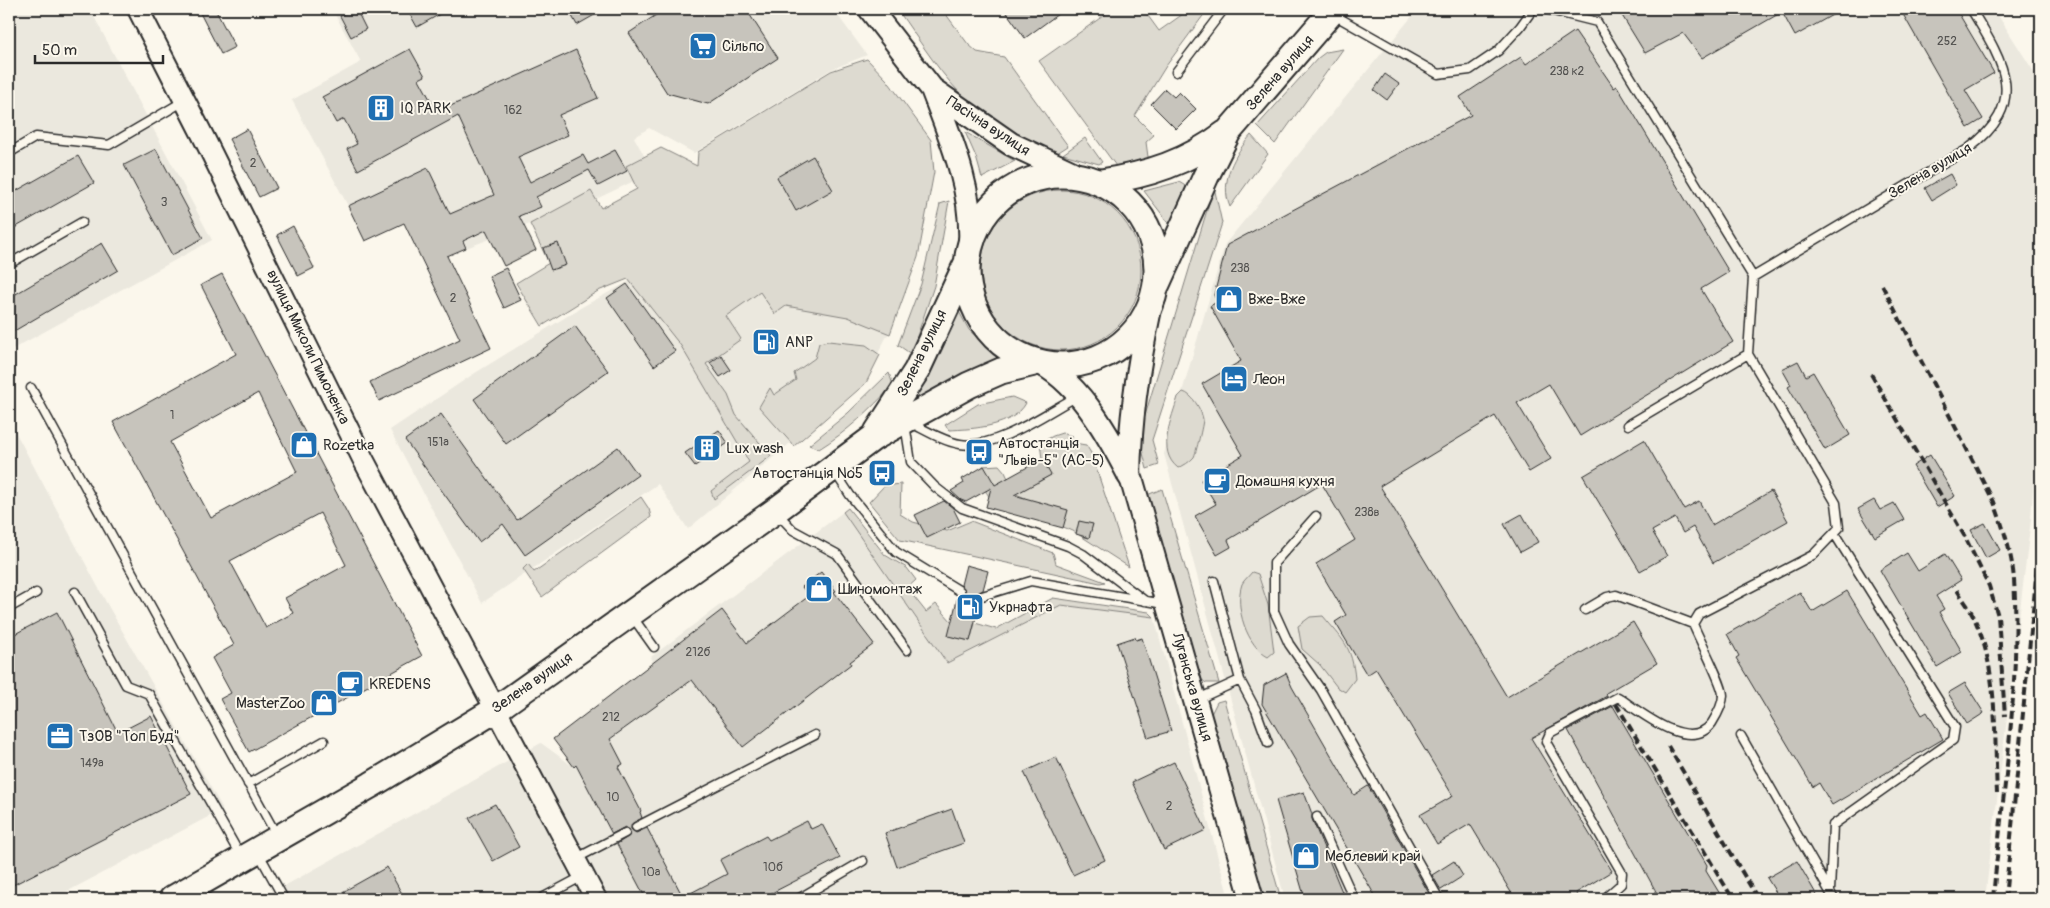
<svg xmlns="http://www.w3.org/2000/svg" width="2050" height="908" font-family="Pangolin,sans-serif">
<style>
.built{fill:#ebe8de}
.green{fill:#dddad0;stroke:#84827e}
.building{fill:#c7c4bc;stroke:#2b2b2b;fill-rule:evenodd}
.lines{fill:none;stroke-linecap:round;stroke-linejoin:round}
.service-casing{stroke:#2b2b2b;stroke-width:11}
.tertiary-casing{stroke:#2b2b2b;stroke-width:24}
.secondary-casing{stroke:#2b2b2b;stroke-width:26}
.primary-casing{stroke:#2b2b2b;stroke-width:29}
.service{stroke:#fbf7ec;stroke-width:8}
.tertiary{stroke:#fbf7ec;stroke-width:20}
.secondary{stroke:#fbf7ec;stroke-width:22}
.primary{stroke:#fbf7ec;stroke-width:25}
.rail{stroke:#2b2b2b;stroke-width:4;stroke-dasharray:8 4;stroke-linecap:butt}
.labels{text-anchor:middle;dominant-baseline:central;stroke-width:4;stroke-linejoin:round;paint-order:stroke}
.number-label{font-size:12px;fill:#52514f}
.poi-label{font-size:15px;fill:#2b2b2b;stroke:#fbf7ec;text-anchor:start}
.street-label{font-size:15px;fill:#2b2b2b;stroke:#fbf7ec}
</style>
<rect width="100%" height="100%" fill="#fbf7ec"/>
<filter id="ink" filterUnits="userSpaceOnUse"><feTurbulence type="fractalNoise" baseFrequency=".02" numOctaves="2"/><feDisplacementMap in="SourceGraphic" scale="10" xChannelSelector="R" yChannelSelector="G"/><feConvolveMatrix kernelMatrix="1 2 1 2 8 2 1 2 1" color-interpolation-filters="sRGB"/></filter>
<g filter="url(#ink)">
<path class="built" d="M9,9H90L212,240L9,351Z
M332,9H833L867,55L830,70L694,153L649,128L634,137L653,172L596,199L466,248L428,168L348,206L292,100L361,62Z
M1418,9H1994L2041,83V371L2031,519L1985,899H1285L1164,454L1225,244Z
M637,277L758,289L866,304L889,332L864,381L688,529L658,484L482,603L390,430L472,375L582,307Z
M9,420L106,602L223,809L53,899H9Z
M843,512L947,663L1061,605L1154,617L1229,899H261L541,743L574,767L669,695L651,657Z"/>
<path class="green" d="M897,9H942L968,44L977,52L1004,57L1068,146L1054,155C1029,144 992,123 972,105C942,78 920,41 897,9Z
M1113,9H1143L1159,31L1190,9H1208L1166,66L1135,116L1154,135L1146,142L1148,157L1163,158L1150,167L1116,166L1039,61Z
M1343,49L1275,144L1257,126L1318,58L1326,52Z
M867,59L887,80L931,140L934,172L918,257L890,334L848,317L786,306L775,314L760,292L726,316L741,339L706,364L728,395L736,415L771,456L714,499L711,491L749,462L681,346L628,279L598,291L542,326L516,283L549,263L530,224L591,191L601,208L637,189L626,166L661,148L697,166L698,152L831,71Z
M965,132L1015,161L982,178L976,157Z
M1251,135L1268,154L1230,207C1219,181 1235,154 1251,135Z
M1085,138L1102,162L1099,164L1063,154Z
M1179,182L1187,187L1171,226L1144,191Z
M1214,187L1222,223L1152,440L1159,465L1147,469L1142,449L1143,422Z
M981 270a80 80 0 1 1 160 0a80 80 0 1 1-160 0Z
M949,201L934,286L911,354L898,345L921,284L940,204Z
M957,308L969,330L1000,359L969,370L910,403Z
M828,341L866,345L880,355L866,383L794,446L759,407L770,388L774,395L796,380L794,373L815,358L819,343Z
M889,373L893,385C870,410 848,431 819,449L809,445L848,413Z
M1183,392C1192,394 1201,409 1203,419C1203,424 1196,453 1194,457C1190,462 1183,466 1178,468C1156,451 1172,418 1178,397Z
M1012,397L1026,403C1013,427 973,429 949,430L945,425L978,404Z
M1062,433L1072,436L1074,443L1086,445L1091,453L1129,567L1073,531L1023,510L1025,498L1016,494L1007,500L992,501C984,489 978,480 983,466L999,465L1005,472L1011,485L1030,476L1037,483L1050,475L1042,459L1040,443L1053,436Z
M901,484L900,514L913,522L947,531L971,521L1053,553L1056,564L1105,582L1100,583L900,540L869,502L884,486Z
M1162,489L1219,683H1206L1200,678L1147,495Z
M641,497L649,509L651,517L542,597L523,569L528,564L534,572Z
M848,508L885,555L907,568L916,580L907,588L926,612L936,604L952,622L949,636L970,641L975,623L996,629L1053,598L1149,612L1154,617L1061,605L947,663L843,512Z
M1252,572L1258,574L1268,605L1274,652L1268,657C1247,646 1234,607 1242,584C1244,580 1249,576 1252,572Z
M1323,616C1343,640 1352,646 1355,679L1345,692L1337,687L1320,665L1302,649L1298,626L1310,617Z
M1224,700L1281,899H1263L1210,716L1217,702Z"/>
<path class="building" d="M198,9H215L235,47L221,54Z
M353,9H356L366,29L351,37L340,16Z
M407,9H449L417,27Z
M568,9H605L577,25Z
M665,9H746L778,58L708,104L667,93L629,33Z
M1004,9H1065L1025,38Z
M1618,9H1843L1795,36L1782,12L1702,58L1683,33L1645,53Z
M1900,9H1956L1994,73L1965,90L1983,119L1968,128Z
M1575,31L1614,88L1617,86L1729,272L1701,289L1733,342L1580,436L1549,384L1517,403L1551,459L1529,472L1495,416L1380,486L1507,697L1633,622L1657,663L1606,693L1607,696L1531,738L1612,871L1576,893L1580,899H1515L1470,824L1437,844L1420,815L1453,796L1376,669L1367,675L1335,622L1346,615L1316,564L1355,540L1322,484L1228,540L1231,547L1217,555L1195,516L1216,504L1201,480L1243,455L1202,384L1241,361L1210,306L1217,302L1214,295L1227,245L1471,115L1460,97L1521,57L1526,64Z
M410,49L425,76L419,79L437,112L576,50L598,98L559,115L568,135L518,157L530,182L583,155L588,164L615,150L627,171L598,186L589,170L536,197L541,207L519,216L536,250L504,266L486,230L463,241L466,248L447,256L491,348L379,401L370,382L460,339L404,223L365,241L348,206L428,168L450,214L494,195L458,116L358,170L347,149L357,144L344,119L336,123L322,97Z
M1385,74L1399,84L1387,100L1374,90Z
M1165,89L1174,97L1179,92L1196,109L1176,129L1151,104Z
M247,129L277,188L259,197L229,139Z
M156,149L203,238L172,255L124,165Z
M78,156L94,183L9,231V195Z
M813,156L833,190L796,211L777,177Z
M1950,174L1956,185L1932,200L1925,188Z
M293,226L314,268L298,276L277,235Z
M102,243L118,270L9,334V298Z
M558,243L566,265L551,270L543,248Z
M506,268L521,300L504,308L489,276Z
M222,274L422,656L249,752L220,699L231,693L212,658L234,645L113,422L236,354L201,285ZM258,393L297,472L211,518L170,442ZM320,513L346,565L285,598L293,613L266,628L230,561Z
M627,284L675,351L654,366L607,298Z
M575,326L608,371L506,444L474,399Z
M721,355L731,370L720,377L710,363Z
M1798,361L1806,376L1813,372L1850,435L1825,450L1788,387L1791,385L1782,369Z
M441,414L517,520L618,447L638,475L525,555L503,524L479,542L405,440Z
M719,430L728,443L695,466L685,453Z
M1644,440L1684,509L1699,501L1712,525L1771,491L1788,521L1713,563L1693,527L1683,533L1675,518L1652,531L1667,556L1640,571L1583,476Z
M1930,455L1955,496L1937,507L1913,466Z
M1042,459L1051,475L1014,495L1068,510L1063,528L986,507L991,488L966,502L961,500L951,491L964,483L962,479L984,466L995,485Z
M1874,500L1880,510L1894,503L1904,520L1875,537L1858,509Z
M944,501L953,508L960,522L927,538L915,515Z
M1522,514L1538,542L1520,552L1504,524Z
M1079,521L1093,524L1089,538L1076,534Z
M1985,523L2000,550L1986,558L1971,530Z
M1907,553L1918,571L1945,554L1961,580L1936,596L1944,609L1939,612L1962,652L1937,667L1880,570Z
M966,565L988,571L983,590L977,594L980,601L970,641L948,636L958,596H963L966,592L961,585Z
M821,572L836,591L834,592L874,644L850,662L851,664L743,747L692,680L610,739L623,764L618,767L641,811L640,812L642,818L632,824L631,829L636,833L647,828L683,897L727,874L720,860L766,836L769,840L807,821L811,829L822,824L840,858L760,899H646L617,844L629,836L630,830L625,827L612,834L576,765L574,767L553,739L722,610L747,643L809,596L802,587Z
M1847,591L1922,715L1927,712L1943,739L1832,805L1819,783L1813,787L1736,658L1739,656L1727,634L1800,592L1812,612Z
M57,612L118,733L151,716L191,794L9,887V637Z
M1135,637L1136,640L1142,638L1171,731L1148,738L1117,643Z
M1286,673L1292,687L1354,795L1368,786L1431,897L1427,899H1377L1262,704L1264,685Z
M1965,683L1984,713L1967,724L1948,693Z
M1613,706L1707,865L1706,871L1723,899H1660L1568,730Z
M1056,757L1105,860L1073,875L1024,772Z
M1174,762L1206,830L1164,850L1132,782Z
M1304,792L1312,814V819L1345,899H1305L1276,800Z
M495,804L519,847L493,861L469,818Z
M952,809L964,843L897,867L885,833Z
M1454,861L1463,876L1441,890L1432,875Z
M1797,861L1819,899H1780L1767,878Z
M387,867L405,899H330Z"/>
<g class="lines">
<defs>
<path id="service" d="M1545,9L1597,22L1753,277L1748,354L1836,503L1839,528L1813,555L1699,614L1693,624C1698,637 1723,684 1723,695C1723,705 1717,715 1712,723C1690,754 1639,711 1618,697L1550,733L1546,742L1622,873L1621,884L1604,899
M1334,15L1438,74L1470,70L1498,51L1520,27L1533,9
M1176,72L1224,9
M9,153L36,137L109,145L184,101
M9,264L82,222
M1753,277L1968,149C2030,103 2004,63 1971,9
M31,388L277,836
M911,423C927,431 943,441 960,444C995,450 1046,413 1076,397
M905,424L911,462L935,487L962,508L1068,546L1083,554L1145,601
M1628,425L1748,354
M835,472L850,495L896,552L960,591
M778,514L793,530L837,554L907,650
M1316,516L1274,563V611L1289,644L1321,690L1439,899
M75,592L126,685L149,694L240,855
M982,596L1031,581L1164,604
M9,608L36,593
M1585,610L1607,597L1616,595L1693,624
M632,616L654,647
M1240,680L1256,710L1268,743
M1196,700L1240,680L1214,581
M1741,736L1834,899
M248,784L324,741
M1317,817L1354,899
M636,827L815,735
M259,854L284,899
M575,859L625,833
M1830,891L1833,825L1953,740L1955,727L1834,533
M540,899L583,876
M798,899L863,861"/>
<path id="tertiary" d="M138,9L204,138L363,459L596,899"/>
<path id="secondary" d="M870,9L932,89L1011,144L1073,173
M932,89C951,139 973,190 970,244
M1042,364C1083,387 1111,440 1132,481L1252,899
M1129,476C1130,419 1138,365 1150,309"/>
<path id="primary" d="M967 270a95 95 0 1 1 190 0a95 95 0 1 1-190 0Z
M1101,182C1148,175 1188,162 1226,133
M1157,284L1206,176L1228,132L1334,9
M877,432L917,370L966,265
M172,899L371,785L495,710L775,511L873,438L969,385L1001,371L1034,363"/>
</defs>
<use href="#service" class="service-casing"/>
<use href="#tertiary" class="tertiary-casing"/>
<use href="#secondary" class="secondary-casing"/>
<use href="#primary" class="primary-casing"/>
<use href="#service" class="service"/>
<use href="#tertiary" class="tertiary"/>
<use href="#secondary" class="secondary"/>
<use href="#primary" class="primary"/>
<path class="rail" d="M1882,285L1994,502C2003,527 2012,553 2014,580C2021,686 2002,794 1993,899
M1871,374L1965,537L1989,586L1998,616L2005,716
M1957,590C1963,600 1971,609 1975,620C1999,672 1994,737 1997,793
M1616,704L1733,899
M1668,746L1758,899
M2005,899L2041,527
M2041,899V881"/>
</g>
</g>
<defs>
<symbol id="supermarket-square" viewBox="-11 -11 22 22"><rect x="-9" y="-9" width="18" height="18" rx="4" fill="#1f6fb2" stroke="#fbf7ec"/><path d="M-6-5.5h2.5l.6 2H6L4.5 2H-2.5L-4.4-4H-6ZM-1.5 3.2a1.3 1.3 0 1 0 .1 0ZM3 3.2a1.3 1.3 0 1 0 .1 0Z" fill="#fff"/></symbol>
<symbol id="building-square" viewBox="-11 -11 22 22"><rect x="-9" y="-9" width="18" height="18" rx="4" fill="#1f6fb2" stroke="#fbf7ec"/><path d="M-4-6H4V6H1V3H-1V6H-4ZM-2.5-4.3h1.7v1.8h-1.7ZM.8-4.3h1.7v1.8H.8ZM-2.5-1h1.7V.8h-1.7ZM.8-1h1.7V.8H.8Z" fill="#fff"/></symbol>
<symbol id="shop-square" viewBox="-11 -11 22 22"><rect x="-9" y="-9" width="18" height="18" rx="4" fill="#1f6fb2" stroke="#fbf7ec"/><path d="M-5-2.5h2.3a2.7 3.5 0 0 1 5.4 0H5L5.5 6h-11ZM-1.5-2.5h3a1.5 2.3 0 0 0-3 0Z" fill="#fff"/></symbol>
<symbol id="fuel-square" viewBox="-11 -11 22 22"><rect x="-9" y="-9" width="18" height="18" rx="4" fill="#1f6fb2" stroke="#fbf7ec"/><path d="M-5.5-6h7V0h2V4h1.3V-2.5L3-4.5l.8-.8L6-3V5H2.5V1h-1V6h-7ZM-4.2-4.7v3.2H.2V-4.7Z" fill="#fff"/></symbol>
<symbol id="hotel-square" viewBox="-11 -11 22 22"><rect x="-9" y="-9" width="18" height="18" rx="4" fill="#1f6fb2" stroke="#fbf7ec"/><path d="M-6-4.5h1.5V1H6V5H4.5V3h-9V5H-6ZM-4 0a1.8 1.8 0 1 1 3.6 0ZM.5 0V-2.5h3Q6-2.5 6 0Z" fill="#fff"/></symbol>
<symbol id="bus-square" viewBox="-11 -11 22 22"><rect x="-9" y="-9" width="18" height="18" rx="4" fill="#1f6fb2" stroke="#fbf7ec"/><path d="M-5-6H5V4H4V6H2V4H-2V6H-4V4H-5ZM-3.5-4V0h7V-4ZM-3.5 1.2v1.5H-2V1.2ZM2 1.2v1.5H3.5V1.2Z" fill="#fff"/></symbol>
<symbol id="cafe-square" viewBox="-11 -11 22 22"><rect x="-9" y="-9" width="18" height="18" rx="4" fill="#1f6fb2" stroke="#fbf7ec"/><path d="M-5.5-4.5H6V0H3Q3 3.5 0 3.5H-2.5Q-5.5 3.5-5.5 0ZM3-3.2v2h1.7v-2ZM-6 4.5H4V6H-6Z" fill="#fff"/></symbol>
<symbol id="office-square" viewBox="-11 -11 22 22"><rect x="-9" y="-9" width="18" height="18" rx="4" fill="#1f6fb2" stroke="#fbf7ec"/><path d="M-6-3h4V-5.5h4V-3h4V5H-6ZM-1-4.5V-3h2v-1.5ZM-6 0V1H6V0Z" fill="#fff"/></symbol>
</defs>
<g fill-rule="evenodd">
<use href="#supermarket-square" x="687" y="30" width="32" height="32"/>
<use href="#building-square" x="365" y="92" width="32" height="32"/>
<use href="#shop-square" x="1213" y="283" width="32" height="32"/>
<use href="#fuel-square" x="750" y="326" width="32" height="32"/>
<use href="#hotel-square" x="1218" y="363" width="32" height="32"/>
<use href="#shop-square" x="288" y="429" width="32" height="32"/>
<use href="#building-square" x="691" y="432" width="32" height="32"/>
<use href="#bus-square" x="963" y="436" width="32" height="32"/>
<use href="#bus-square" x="866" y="457" width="32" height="32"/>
<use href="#cafe-square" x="1201" y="465" width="32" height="32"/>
<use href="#shop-square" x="803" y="573" width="32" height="32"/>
<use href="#fuel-square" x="954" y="591" width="32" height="32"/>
<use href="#cafe-square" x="334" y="668" width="32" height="32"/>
<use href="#shop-square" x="308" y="687" width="32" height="32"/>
<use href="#office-square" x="44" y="720" width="32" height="32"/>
<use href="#shop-square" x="1290" y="840" width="32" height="32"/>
</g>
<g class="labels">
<g class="number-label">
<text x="1947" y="41">252</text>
<text x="1567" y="71">238 к2</text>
<text x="513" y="110">162</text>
<text x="253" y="163">2</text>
<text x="164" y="202">3</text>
<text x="1240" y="268">238</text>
<text x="453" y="298">2</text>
<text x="172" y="415">1</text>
<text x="438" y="442">151а</text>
<text x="1367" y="512">238в</text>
<text x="698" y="652">212б</text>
<text x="611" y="717">212</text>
<text x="92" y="763">149а</text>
<text x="613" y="797">10</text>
<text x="1169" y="806">2</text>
<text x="773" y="867">10б</text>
<text x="651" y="872">10а</text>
</g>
<g class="poi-label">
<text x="722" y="46">Сільпо</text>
<text x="400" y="108">IQ PARK</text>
<text x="1248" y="299">Вже-Вже</text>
<text x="785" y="342">ANP</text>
<text x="1253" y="379">Леон</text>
<text x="998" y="443">Автостанція<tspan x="998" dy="17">"Львів-5" (АС-5)</tspan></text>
<text x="323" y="445">Rozetka</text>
<text x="726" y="448">Lux wash</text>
<text x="863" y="473" text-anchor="end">Автостанція №5</text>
<text x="1236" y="481">Домашня кухня</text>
<text x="838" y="589">Шиномонтаж</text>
<text x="989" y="607">Укрнафта</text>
<text x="369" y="684">KREDENS</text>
<text x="305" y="703" text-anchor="end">MasterZoo</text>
<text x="79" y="736">ТзОВ "Топ Буд"</text>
<text x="1325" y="856">Меблевий край</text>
</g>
<g class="street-label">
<text transform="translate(1280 73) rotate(-49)">Зелена вулиця</text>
<text transform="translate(988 126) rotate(33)">Пасічна вулиця</text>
<text transform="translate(1930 171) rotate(-31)">Зелена вулиця</text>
<text transform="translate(308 347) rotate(64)">вулиця Миколи Пимоненка</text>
<text transform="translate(922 353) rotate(-64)">Зелена вулиця</text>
<text transform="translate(532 683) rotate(-35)">Зелена вулиця</text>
<text transform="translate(1192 687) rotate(74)">Луганська вулиця</text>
</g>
</g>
<rect width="2050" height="908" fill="none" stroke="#fbf7ec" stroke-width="30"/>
<rect x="15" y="15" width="2020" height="878" fill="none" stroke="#2b2b2b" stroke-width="2" filter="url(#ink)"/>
<path d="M35 55v8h128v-8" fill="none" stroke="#2b2b2b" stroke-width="2.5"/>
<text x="42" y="55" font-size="15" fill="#2b2b2b" stroke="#fbf7ec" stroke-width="4" paint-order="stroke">50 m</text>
</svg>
